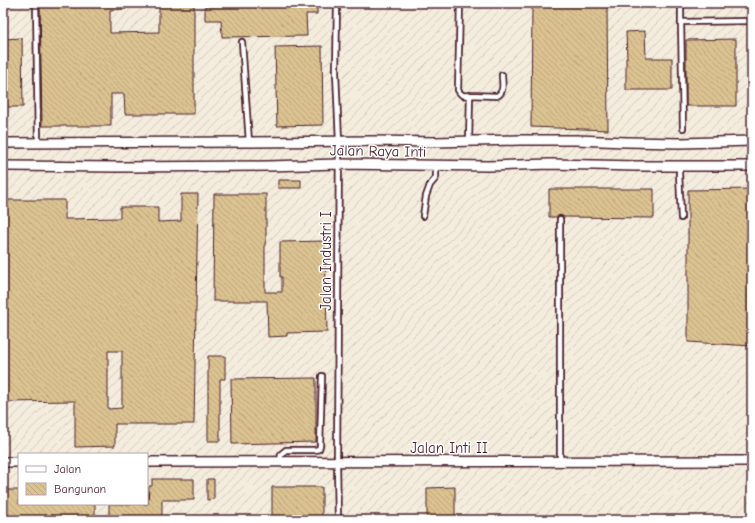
<svg xmlns="http://www.w3.org/2000/svg" width="755" height="523" font-family="'Comic Neue',sans-serif">
<style>
.industrial{fill:url(#industrial-furrows);fill-rule:evenodd}
.building{fill:url(#building-back-hatch);stroke:#4a1f2b;fill-rule:evenodd}
.lines{fill:none;stroke-linecap:round;stroke-linejoin:round}
.lane-casing{stroke:#4a1f2b;stroke-width:8}
.street-casing{stroke:#4a1f2b;stroke-width:12}
.lane{stroke:#fff;stroke-width:4.5}
.street{stroke:#fff;stroke-width:9}
.labels{text-anchor:middle;dominant-baseline:central;stroke-width:3;stroke-linejoin:round;paint-order:stroke}
.street-label{font-size:15px;fill:#4a1f2b;stroke:#fff}
</style>
<defs>
<pattern id="industrial-furrows" width="10" height="10" patternUnits="userSpaceOnUse"><rect width="10" height="10" fill="#f4edde"/><path d="M-1 1l2-2M0 10L10 0M9 11l2-2" fill="none" stroke="#d3cbbf"/></pattern>
<pattern id="building-back-hatch" width="6" height="6" patternUnits="userSpaceOnUse"><rect width="6" height="6" fill="#dac291"/><path d="M-1 5l2 2M0 0l6 6M5-1l2 2" fill="none" stroke="#bda67d"/></pattern>
</defs>
<rect width="100%" height="100%" fill="#fff"/>
<filter id="ink" filterUnits="userSpaceOnUse"><feTurbulence type="fractalNoise" baseFrequency=".025" numOctaves="2"/><feDisplacementMap in="SourceGraphic" scale="8" xChannelSelector="R" yChannelSelector="G"/><feConvolveMatrix kernelMatrix="1 2 1 2 8 2 1 2 1" color-interpolation-filters="sRGB"/></filter>
<g filter="url(#ink)">
<path class="industrial" d="M3,3H752V520H3ZM19,454H147V504H19Z"/>
<path class="building" d="M40,3H126V9L110,10V33L159,32V3H194V114H125L124,94H111V126H42Z
M216,3H317V14H306L307,36L222,37L221,20H205V6H216Z
M532,3H607L608,130L531,127Z
M645,31L646,58H672V90H626V58H627L626,32Z
M22,38L23,107H3V39Z
M736,39V106H686V40Z
M322,46L323,125L277,126L275,47Z
M278,180H301V188H278Z
M549,189H654V218L563,217L560,215L557,217H549Z
M752,189V346L688,342V190Z
M181,194H198L194,424H115V446L75,447V401L3,402V200H65V219L120,218V207H158V222L181,221ZM108,351H122V408L108,409Z
M214,194H266V242H265V292H282V277H280V242L325,241L327,332L287,333V336L268,337L267,301H213Z
M208,356H225V379H220V441H208Z
M316,378V442L232,444L231,379Z
M152,479H194V500H162V520H109V504H148L149,486H152Z
M207,479H214V499L207,500Z
M272,487H322V520H272Z
M455,487V520H427V488Z
M3,490H19V504H95V520H3Z"/>
<g class="lines">
<defs>
<path id="lane" d="M36,3L38,143
M337,3L336,73L339,141L337,462L338,520
M460,3L458,90C461,96 464,96 470,95
M681,3V22
M242,42L249,142
M683,128L681,22L752,21
M469,142L470,95L497,96C505,92 502,82 502,75
M680,166L679,173L681,218
M423,216L426,196L430,185L435,179L436,177V165
M560,219V462
M280,463L281,454L286,450H315L319,449L320,446L322,376"/>
<path id="street" d="M3,143L249,142L372,141L435,142L520,140H576L626,142L681,143L752,141
M3,166L119,167L268,166L339,164L488,166L551,164L636,166H752
M3,462H19
M147,462L752,461"/>
</defs>
<use href="#lane" class="lane-casing"/>
<use href="#street" class="street-casing"/>
<use href="#lane" class="lane"/>
<use href="#street" class="street"/>
</g>
</g>
<g class="labels">
<g class="street-label">
<text transform="translate(378 151) rotate(1)">Jalan Raya Inti</text>
<text transform="translate(326 261) rotate(-90)">Jalan Industri I</text>
<text x="449" y="448">Jalan Inti II</text>
</g>
</g>
<rect width="755" height="523" fill="none" stroke="#fff" stroke-width="16"/>
<rect x="8" y="8" width="739" height="507" fill="none" stroke="#4a1f2b" stroke-width="1.5" filter="url(#ink)"/>
<rect x="18" y="453" width="130" height="52" fill="#ffffff" stroke="#b7a5aa"/>
<rect x="26" y="466" width="20" height="6" fill="#ffffff" stroke="#b7a5aa"/>
<text x="54" y="473" font-size="12" fill="#4a1f2b">Jalan</text>
<rect x="26" y="483" width="20" height="12" fill="url(#building-back-hatch)" stroke="#b7a5aa"/>
<text x="54" y="493" font-size="12" fill="#4a1f2b">Bangunan</text>
</svg>
